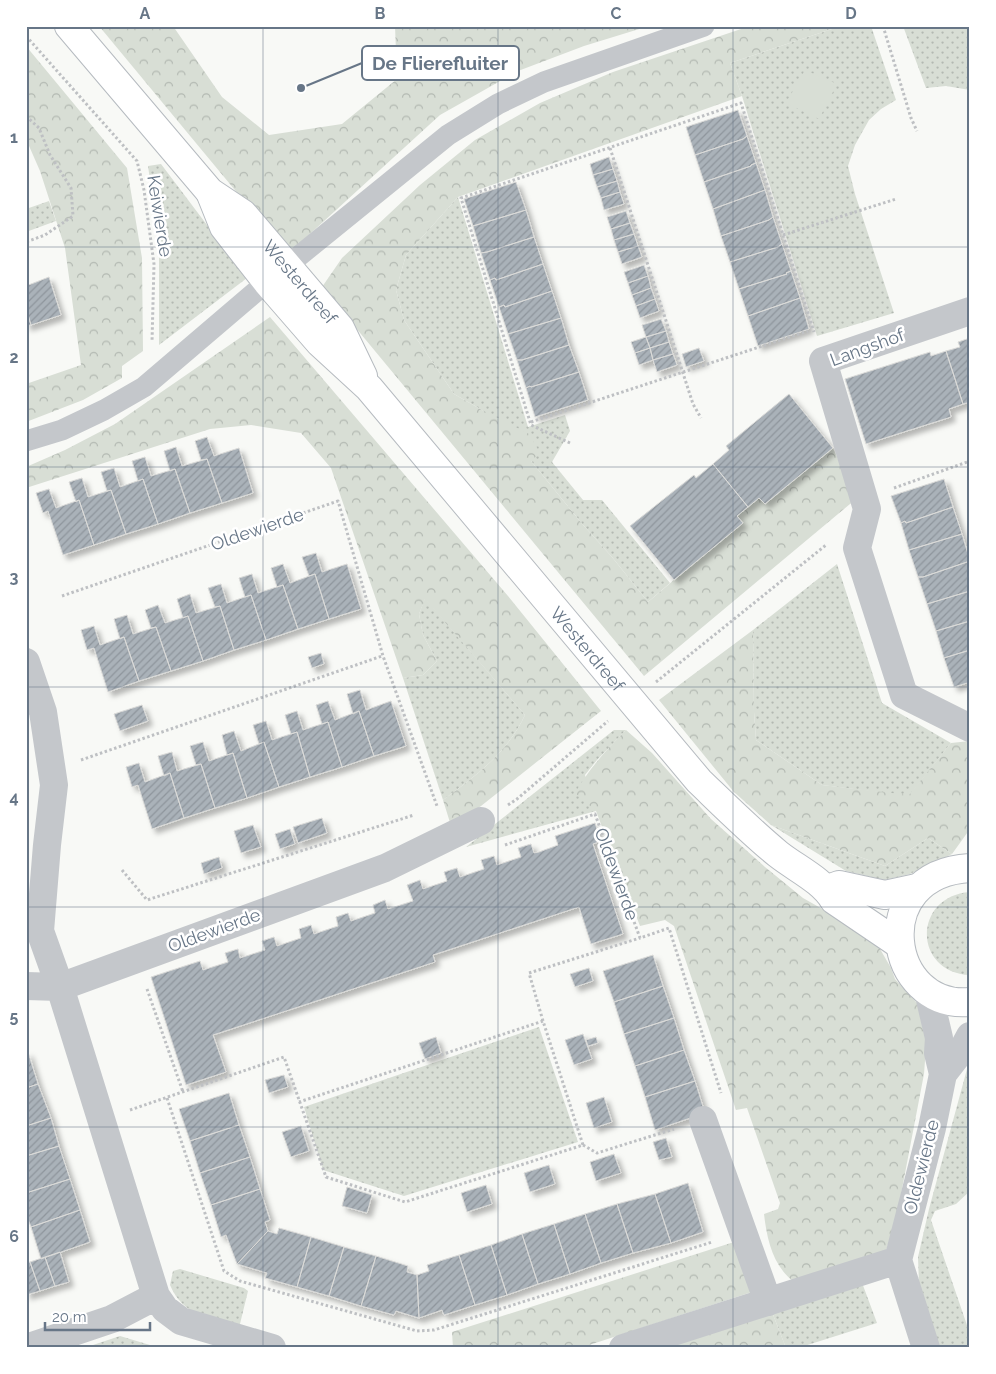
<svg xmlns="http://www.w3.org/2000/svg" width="996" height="1374" font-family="Raleway,sans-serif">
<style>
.grass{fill:url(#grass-dots)}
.forest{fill:url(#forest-crowns)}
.park{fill:#d8ded5}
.building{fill:url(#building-hatch);stroke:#dadad8;filter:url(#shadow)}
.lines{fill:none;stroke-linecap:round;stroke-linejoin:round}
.secondary-casing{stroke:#b6bbc0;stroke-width:30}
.path{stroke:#bec0c3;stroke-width:3;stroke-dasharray:2.5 2.5;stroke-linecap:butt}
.lane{stroke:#c4c7cb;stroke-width:21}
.street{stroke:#c4c7cb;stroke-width:28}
.secondary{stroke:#fff;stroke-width:28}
.grid{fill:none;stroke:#677687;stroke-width:1;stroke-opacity:0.55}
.labels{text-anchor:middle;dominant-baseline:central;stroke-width:5;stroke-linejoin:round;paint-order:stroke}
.street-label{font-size:18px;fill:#677687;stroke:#fff}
.leader{fill:none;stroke:#677687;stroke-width:2}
.callout-dot{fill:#677687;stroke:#fff;stroke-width:2}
.callout{fill:#fff;stroke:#677687;stroke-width:2}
.callout-label{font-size:19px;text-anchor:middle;font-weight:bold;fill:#677687}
.neatline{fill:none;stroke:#677687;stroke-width:2}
.grid-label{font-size:16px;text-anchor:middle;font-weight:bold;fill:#677687}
</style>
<defs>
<pattern id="grass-dots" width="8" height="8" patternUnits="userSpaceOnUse" patternTransform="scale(1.25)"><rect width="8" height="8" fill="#d8ded5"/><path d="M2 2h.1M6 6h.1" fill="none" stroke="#b3b9b2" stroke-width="1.8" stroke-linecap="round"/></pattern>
<pattern id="forest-crowns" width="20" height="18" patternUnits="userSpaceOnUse" patternTransform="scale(1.25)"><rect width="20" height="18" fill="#d8ded5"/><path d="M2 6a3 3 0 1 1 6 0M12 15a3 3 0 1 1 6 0" fill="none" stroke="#b3b9b2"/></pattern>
<pattern id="building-hatch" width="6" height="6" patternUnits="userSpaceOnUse" patternTransform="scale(1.25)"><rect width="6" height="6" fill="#aab2b9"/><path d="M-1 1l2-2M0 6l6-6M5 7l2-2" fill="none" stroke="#8e959c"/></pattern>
<filter id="shadow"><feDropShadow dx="4.5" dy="4.5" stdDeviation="2.5" flood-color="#0004"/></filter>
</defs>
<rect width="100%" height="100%" fill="#f8f9f6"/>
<path class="grass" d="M841,26H871L896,100L881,109L869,120L855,145L848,166L855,194L894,313L817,336L742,96L730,63Z
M903,26H970V90L946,86L926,88Z
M161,164L247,278L159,345V242L148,166Z
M458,197L528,427L565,415L570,431L552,462L583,500H602L670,583L648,602L612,557L584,526L531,461L482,410L454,394L404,320L396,290L406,255Z
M49,201L56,221L26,232V209Z
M837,564L882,703L951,743L909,796L822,785L756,740L754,712L753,630Z
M425,598L525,715C507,753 476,776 443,800L403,678L423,675L437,661L423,635L419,614Z
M614,730H626L597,760L585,775L596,811L466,847Z
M771,825L885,866L928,838L952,854L910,874L884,880L846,871Z
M970,892V975C912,972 913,896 970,892Z
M539,1027L578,1142L404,1196L323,1170L304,1107Z
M970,1058V1191L956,1204L935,1211L931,1220L970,1334V1348H939L919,1284L918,1257L929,1209Z
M180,1269L244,1288L248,1291L239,1328C211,1319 183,1316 170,1285L173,1271Z
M861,1280L877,1323L798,1348H786L772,1312Z
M120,1336L160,1348H84Z"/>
<path class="forest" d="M99,26H173L222,97L269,135L342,124L397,79L395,26H649L584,46L518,71L440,115L288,254Z
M750,26H841L730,63L742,96L458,197L406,255L396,290L404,320L454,394L482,410L529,434L540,453L531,461L584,526L612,557L648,602L742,522L737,516L759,498L765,504L833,448L856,499L644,676L322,287L342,258L420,185L475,140L540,103L613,72Z
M26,46L127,168L142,258L143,351L122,366V378L83,400L26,422V384L81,365L65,248L40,171L26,139Z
M270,317L508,596L601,711L452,829L443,800C476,776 507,753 525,715L425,599L419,614L423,635L437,661L423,675L403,678L331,468L301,433L251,425L210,429L26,488V467L65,450L115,424Z
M753,630L754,712L756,740L822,785L909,795L951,743L970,741V829L952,854L928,838L885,866L771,825L734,792L659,700Z
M626,730L652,753L711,819L765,867L803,898L863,932L876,942L891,968L895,979L918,1004L925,1015L926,1047L924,1074L897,1215L885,1254L794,1282C773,1266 767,1240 764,1214L778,1209L780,1203L747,1108L736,1110L674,926L665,920L640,926L596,811L575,793C589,769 606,750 626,730Z
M734,1242L752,1292L580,1348H453L452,1332Z
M772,1312L786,1348H665Z"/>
<path class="park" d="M805,70L837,84L819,119L786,103Z"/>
<path class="building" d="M738,110L747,136L743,139L695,155L686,127Z
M747,136L756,163L751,165V166L704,182L695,155L743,139Z
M609,157L613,169L593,175L590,164Z
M756,163L765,190L713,209L704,182L751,166V165Z
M613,169L617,181L597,187L593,175Z
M617,181L620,192L601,198L597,187Z
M516,182L526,210L473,226L464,199Z
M765,190L773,217L769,220L721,236L713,209Z
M620,192L624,204L604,210L601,198Z
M526,210L534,237L487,252L481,253L473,226Z
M626,211L630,223L611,229L607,217Z
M773,217L782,244L778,247L730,262L721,236L769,220Z
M630,223L634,234L614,240L611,229Z
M634,234L638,246L618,252L614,240Z
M534,237L543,264L496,280L495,278L490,280L481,253L487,252Z
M782,244L791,271L786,273L787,274L739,289L730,262L778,247Z
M638,246L642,257L622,264L618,252Z
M543,264L552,291L505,307L504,305L499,307L490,280L495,278L496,280Z
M644,265L648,276L628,283L624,272Z
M791,271L800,298L748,316L739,289L787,274L786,273Z
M648,276L651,288L632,295L628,283Z
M49,277L61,315L31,325L26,309V286Z
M651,288L655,299L636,306L632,295Z
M552,291L561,318L508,334L499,307L504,305L505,307Z
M800,298L809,329L758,346L748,316Z
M655,299L659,311L640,318L636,306Z
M26,309L31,325L26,326Z
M561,318L569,345L522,360H517L508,334Z
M661,319L666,331L646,337L642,325Z
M666,331L669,342L650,348L646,337Z
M646,337L650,348L635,353L631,342Z
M970,338V402L963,404L946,351L960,347L958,342Z
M669,342L673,354L653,360L650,348Z
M569,345L579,372L531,387L530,386L526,388L517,360H522Z
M650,348L653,360L639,365L635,353Z
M699,348L704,361L686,367L682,354Z
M946,351L963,404L949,409L951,417L866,444L845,379L930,352L931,356Z
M673,354L677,365L657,372L653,360Z
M579,372L588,400L535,417L526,388L530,386L531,387Z
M789,394L833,448L765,504L759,498L748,507L713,464L729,450L726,446Z
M207,437L214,456L239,448L253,493L222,503L207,459L201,460L195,441Z
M176,447L182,466L207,459L222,503L190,513L175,469L170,471L164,451Z
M145,457L151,476L175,469L190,513L158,524L143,479L138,481L132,461Z
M713,464L748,507L737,516L743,523L674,580L630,526L694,475L696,478Z
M114,468L120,487L143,479L158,524L126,534L111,490L107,491L101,472Z
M82,478L88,497L111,490L126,534L94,545L79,500L76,502L69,482Z
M944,479L953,507L906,523L905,521L901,523L891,496Z
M49,489L56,508L79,500L94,545L63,555L48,511L43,513L36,493Z
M953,507L962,534L909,550L901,523L905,521L906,523Z
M962,534L970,561L923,577H918L909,550Z
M316,553L322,572L347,564L361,609L329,619L315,574L309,576L302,557Z
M970,561V591L927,604L918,577H923Z
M283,564L290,583L315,574L329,619L298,629L283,585L277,587L271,568Z
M252,574L258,593L283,585L298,629L266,640L251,595L245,597L239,578Z
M221,584L227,603L251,595L266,640L234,650L220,606L215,607L208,588Z
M970,591V621L936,631L927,604Z
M190,594L196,613L220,606L234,650L203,661L188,616L183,618L177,599Z
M158,605L165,623L188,616L203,661L171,671L156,627L151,628L145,610Z
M127,615L133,634L156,627L171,671L139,681L124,637L120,639L114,619Z
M970,621V650L944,658L936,631Z
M94,626L100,645L124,637L139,681L108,692L94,648L87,650L81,630Z
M970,650V682L954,687L944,658Z
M321,653L324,664L312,668L308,657Z
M360,690L366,710L391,701L406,746L374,756L359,711L353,714L347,694Z
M328,701L335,720L359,711L374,756L342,767L328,722L322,724L316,705Z
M142,705L148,721L120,731L114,714Z
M297,711L303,730L328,722L342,767L310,777L297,732L291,734L285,715Z
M266,721L272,740L297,732L310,777L279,787L264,742L259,744L253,725Z
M234,731L241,751L264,742L279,787L247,798L233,753L227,755L222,735Z
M203,742L209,761L233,753L247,798L215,808L201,764L196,765L190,746Z
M172,752L177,771L201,764L215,808L184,818L170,773L164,776L158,756Z
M139,763L145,782L170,773L184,818L152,829L138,785L132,787L126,767Z
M322,818L327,833L298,843L293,827Z
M595,823L601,841L593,844L623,934L591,944L579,907L433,955L435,962L213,1035L226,1072L186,1085L151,977L200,961L203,970L228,962L225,953L238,949L240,958L265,950L262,941L274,937L277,946L301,938L299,929L311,925L314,934L338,926L336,917L348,913L351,921L375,913L373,905L385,900L388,909L413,901L407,885L420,880L423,889L447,881L444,872L457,868L460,877L484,869L481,860L494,856L497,865L521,857L518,848L531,844L534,853L539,852L558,845L555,836Z
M253,825L261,847L241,853L234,831Z
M290,829L295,844L280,849L275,834Z
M219,857L222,868L204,874L201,863Z
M653,955L663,986L614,1002L603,971Z
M589,968L593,981L575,987L570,974Z
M663,986L674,1018L624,1034L614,1002Z
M674,1018L684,1050L635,1066L624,1034Z
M583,1034L592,1059L574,1065L565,1040Z
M436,1037L441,1053L425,1059L419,1043Z
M596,1037L598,1043L588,1046L586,1040Z
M684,1050L695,1081L645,1097L635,1066Z
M28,1052L38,1084L26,1088V1053Z
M284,1075L288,1087L269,1093L265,1080Z
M695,1081L705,1113L655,1130L645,1097Z
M38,1084L51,1118L26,1126V1088Z
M229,1093L239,1125L190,1141L179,1109Z
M604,1097L612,1122L594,1128L586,1103Z
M51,1118L59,1146L26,1156V1126Z
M239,1125L250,1157L200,1173L190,1141Z
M301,1126L309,1151L291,1157L282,1132Z
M666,1138L672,1157L659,1160L653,1142Z
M59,1146L70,1179L26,1193V1156Z
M614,1154L621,1173L596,1181L590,1162Z
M250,1157L260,1189L211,1205L200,1173Z
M549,1165L555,1184L530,1192L524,1173Z
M70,1179L80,1210L31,1227L26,1214V1193Z
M688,1183L703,1232L671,1243L655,1194Z
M486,1185L492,1204L467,1212L461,1193Z
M347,1187L372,1195L367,1213L342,1206Z
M260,1189L270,1220L265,1222L268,1231L237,1264L226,1235L221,1237L211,1205Z
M655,1194L671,1243L633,1253L617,1204Z
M617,1204L633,1253L601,1263L585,1214Z
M80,1210L90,1242L41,1259L31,1227Z
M585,1214L601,1263L570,1274L554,1224Z
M554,1224L570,1274L538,1284L522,1234Z
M279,1228L311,1237L297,1287L265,1278L267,1273L237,1264L268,1231L277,1234Z
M522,1234L538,1284L507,1295L491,1245Z
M311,1237L344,1247L329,1296L297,1287Z
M491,1245L507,1295L475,1305L459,1255Z
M344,1247L376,1256L361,1306L329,1296Z
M60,1252L69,1282L55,1286L45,1257Z
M459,1255L475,1305L444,1315L442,1310L419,1318L417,1275L429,1271L427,1265Z
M376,1256L408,1266L407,1272L417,1275L419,1318L396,1311L394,1315L361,1306Z
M45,1257L55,1286L40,1291L30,1262Z
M30,1262L40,1291L26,1295V1263Z"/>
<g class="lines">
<defs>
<g id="secondary">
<path id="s1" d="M69,26L210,192L243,214L340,328L363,376"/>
<path id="s2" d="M210,192L224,227L267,282L320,343L369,388L699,781C725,806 750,831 778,854C797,869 822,880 834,900L899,944"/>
<path d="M970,868C866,874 887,1010 970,1002"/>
<path d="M828,889L839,885L885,895L917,888"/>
</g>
</defs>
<use href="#secondary" class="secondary-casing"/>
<path class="path" d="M883,26L911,118L917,131
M26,36L137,161L144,190L154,264L152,342
M26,116L39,128L50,155L71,188L73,216L45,235L26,242
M610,148L693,404L701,418
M783,235L896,199
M531,422L808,331
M570,443L531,425L461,198L741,103L814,332
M894,488L970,461
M62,596L338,501L383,656L437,806
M656,682L826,545
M81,760L382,656
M508,805L517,799L608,721
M505,845L595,814L640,938L669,928L721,1093
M122,870L147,900L414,815
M147,989L183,1092
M543,1021L529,973L640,938
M167,1098L224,1271L240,1281L417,1331L434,1330L712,1242
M130,1110L284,1057L326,1177L405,1202L583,1145L543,1021L299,1102
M583,1145L597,1153L674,1129"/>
<path class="lane" d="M26,441L62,430L104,410L144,387L267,282L448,135L498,104L544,82L704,26"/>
<path class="street" d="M970,311L823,361L867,509L857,548L904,695L970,728
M26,662L43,712L54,785L47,845L40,931L60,987L156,1296L165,1309L181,1321L272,1348
M26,986L60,987L385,868L481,821
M928,991L939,1038L938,1053L943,1074
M703,1120L768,1302
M26,1348L112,1319L156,1296
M623,1348L898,1260
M926,1348L898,1260L932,1128L943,1074L964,1047L970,1036"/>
<use href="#secondary" class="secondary"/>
</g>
<path class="grid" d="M263,26V1348M498,26V1348M733,26V1348M26,247H970M26,467H970M26,687H970M26,907H970M26,1127H970"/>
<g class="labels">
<g class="street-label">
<text transform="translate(160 216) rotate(81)">Keiwierde</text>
<text stroke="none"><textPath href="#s1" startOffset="346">Westerdreef</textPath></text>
<text transform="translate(867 347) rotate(-20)">Langshof</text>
<text transform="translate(257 529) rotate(-19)">Oldewierde</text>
<text stroke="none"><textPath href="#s2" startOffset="595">Westerdreef</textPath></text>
<text transform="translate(617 874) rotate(70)">Oldewierde</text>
<text transform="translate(214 930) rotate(-20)">Oldewierde</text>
<text transform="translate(921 1167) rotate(-76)">Oldewierde</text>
</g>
</g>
<path class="leader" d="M301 88L362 63"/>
<circle class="callout-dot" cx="301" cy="88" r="5"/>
<rect class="callout" x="362" y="46" width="157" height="34" rx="5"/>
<g class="callout-label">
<text x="440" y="70">De Flierefluiter</text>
</g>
<rect width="996" height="1374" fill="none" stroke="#ffffff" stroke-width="55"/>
<path d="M45 1322v8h105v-8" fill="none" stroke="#677687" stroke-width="2.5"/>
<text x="52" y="1322" font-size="15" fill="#677687" stroke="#ffffff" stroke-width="4" paint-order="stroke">20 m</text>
<rect x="28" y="28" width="940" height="1318" class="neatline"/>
<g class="grid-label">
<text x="145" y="19">A</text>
<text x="380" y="19">B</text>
<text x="616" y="19">C</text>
<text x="851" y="19">D</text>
<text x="14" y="143">1</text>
<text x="14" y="363">2</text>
<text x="14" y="583">3</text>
<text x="14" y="803">4</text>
<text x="14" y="1022">5</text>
<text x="14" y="1242">6</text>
</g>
</svg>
